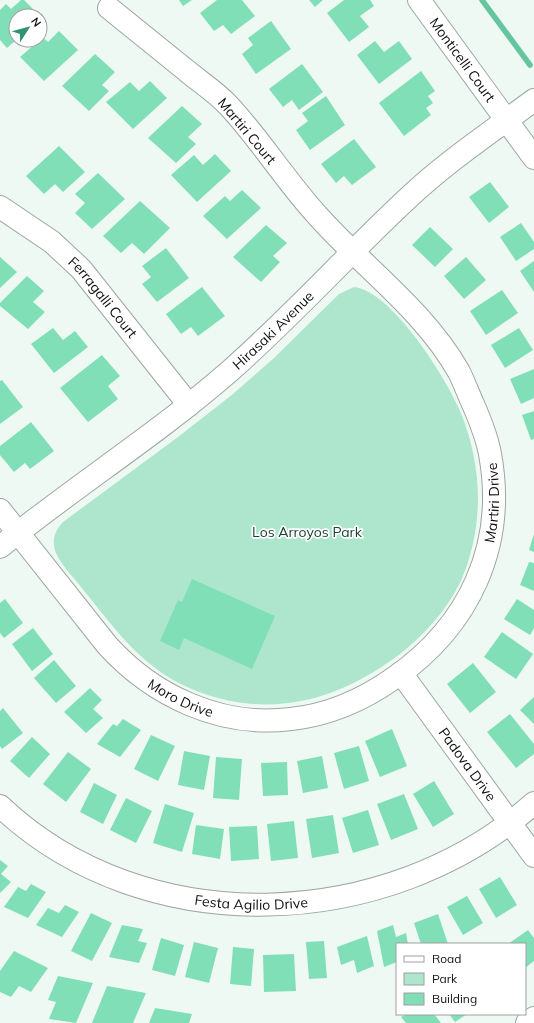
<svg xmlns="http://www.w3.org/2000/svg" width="534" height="1023" font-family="Mulish,sans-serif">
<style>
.green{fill:#ade6cc}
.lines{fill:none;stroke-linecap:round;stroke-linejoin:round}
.stream{stroke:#65c59e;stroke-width:5.5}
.building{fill:#80dfb7}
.minor-casing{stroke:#9da6a1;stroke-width:24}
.minor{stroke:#fff;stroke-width:22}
.labels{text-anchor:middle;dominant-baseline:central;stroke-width:3.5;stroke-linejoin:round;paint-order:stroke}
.street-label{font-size:14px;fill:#0e1110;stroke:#fff}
.park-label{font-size:14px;fill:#194333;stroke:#fff}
</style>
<rect width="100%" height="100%" fill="#eff9f4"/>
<path class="green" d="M354,287C392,291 447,379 461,413C480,461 484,512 468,562C457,599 430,630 400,654C335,703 264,721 187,687C140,666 112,625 81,587C65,567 40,546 63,522L178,437L233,394L274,358L339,294Z"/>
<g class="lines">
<path class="stream" d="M482,0L530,65"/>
</g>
<path class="building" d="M21,0H24L40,16H16V40L7,48L0,40V10L6,4L11,9Z
M179,0H192L183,6Z
M217,0H242L255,16L231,34L223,25L214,31L200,13Z
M309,0H323L315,7Z
M344,0H370L374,6L360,16L369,27L349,42L327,13Z
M271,21L291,49L256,74L242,54L253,45L248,38Z
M59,31L78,50L44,81L20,57L43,37L48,42Z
M375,41L384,52L399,41L412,59L379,84L357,55Z
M95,54L115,72L102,85L109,91L89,111L62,86Z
M302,64L323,92L299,110L292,100L283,107L269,89Z
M421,71L435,91L428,96L433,103L426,108L431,115L404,136L379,103Z
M150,81L167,98L133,129L106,102L130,82L139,91Z
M326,96L345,125L310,150L296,130L308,121L302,113Z
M182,106L202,124L188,137L196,144L176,163L148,138Z
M354,139L376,167L352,185L344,176L336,183L321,164Z
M59,146L85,172L63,192L55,184L44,194L26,176Z
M215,154L231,171L197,202L171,175L194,155L203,165Z
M98,173L125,199L92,229L75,213L85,203L75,194Z
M490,182L509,207L489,223L469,197Z
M242,190L261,208L227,239L203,216L225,196L230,201Z
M140,201L170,228L144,254L132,243L121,253L103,236Z
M521,223L534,242V249L516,261L500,237Z
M266,225L287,243L273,256L280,262L261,282L233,257Z
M430,227L453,249L435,267L412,245Z
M166,248L189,278L157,302L142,284L151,277L142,266Z
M0,257L17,272L0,288Z
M466,257L486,280L464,299L444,276Z
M534,261V292L520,271Z
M27,276L44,291L33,302L45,312L28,329L0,306V303Z
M202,287L225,316L198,336L191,327L181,334L166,314Z
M502,290L518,313L486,335L470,311Z
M53,328L63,340L75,331L88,347L54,373L31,344Z
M519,328L533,350L505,368L491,345Z
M102,355L120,376L108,386L118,399L88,422L60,388Z
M534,369V398L521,404L510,379Z
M2,380L23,407L0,424V381Z
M534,411V439L531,440L522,415Z
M31,422L54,451L30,469L25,463L14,472L0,455V446Z
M534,534V552L529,550Z
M529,562L534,563V591L520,585Z
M192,579L275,616L252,669L184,638L179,650L160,641L178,600L182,602Z
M5,599L23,623L4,638L0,633V603Z
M517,599L534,610V628L530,635L504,619Z
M33,628L53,654L32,671L12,644Z
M502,632L533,654L516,679L484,657Z
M54,660L76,686L56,703L34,678Z
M473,663L496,692L470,713L447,684Z
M90,688L102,700L93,709L103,718L86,733L64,712Z
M534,697V724L520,710Z
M3,708L23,733L2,749L0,746V711Z
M510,714L534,744V754L516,768L487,732Z
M123,719L141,730L120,757L97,744L113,724L117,726Z
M392,729L407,766L380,777L365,741Z
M151,735L175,746L158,781L134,769Z
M32,737L50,754L29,778L10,761Z
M359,746L369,781L344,789L334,753Z
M184,751L210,756L204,790L178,785Z
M68,752L91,769L66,802L43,784Z
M322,756L328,788L303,793L297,761Z
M216,757L242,759L239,800L213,798Z
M287,762L288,795L263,796L261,763Z
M434,781L454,814L433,827L413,794Z
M94,783L117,795L103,824L80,812Z
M404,794L418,829L391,840L377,804Z
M126,798L152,811L136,843L110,830Z
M165,804L194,813L182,852L153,843Z
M368,810L379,845L353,853L342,818Z
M333,815L339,853L312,858L306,819Z
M294,821L298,858L271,861L267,824Z
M196,825L224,829L220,859L192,854Z
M257,826L259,859L231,861L229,827Z
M0,860L8,866L1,874L11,882L0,893Z
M500,877L517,905L496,918L479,889Z
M31,884L46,892L28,918L4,907L18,887L26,891Z
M467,896L483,923L463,935L447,907Z
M65,905L79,912L62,937L36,925L48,908L59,913Z
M91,913L112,923L92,961L71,951Z
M438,914L448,944H421L414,923Z
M122,925L143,929L138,941L147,943L139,963L109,957Z
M393,925L396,937L406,933L408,944H397V962L384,967L377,931Z
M528,930L534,938V961L525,968V944H508Z
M367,936L374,966L357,973L354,960L341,965L337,947Z
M161,938L184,945L175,976L152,970Z
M324,941L327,978L309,979L306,942Z
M194,942L218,948L209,983L185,977Z
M233,947L254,949L251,986L230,984Z
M14,951L48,968L31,992L19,986L11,997L0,992V971Z
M294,954L296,991L264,992L263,955Z
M58,976L93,983L76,1023L49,1019L56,1002L48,1000Z
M107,986L146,993L133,1023H92Z
M155,1008L192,1014L189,1023H149Z
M406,1014H434L441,1023H406L401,1017Z
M449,1014H467L455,1022Z"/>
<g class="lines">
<defs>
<g id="minor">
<path id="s1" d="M419,0L534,158"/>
<path id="s2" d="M0,207L52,242L81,269L189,405"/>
<path id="s3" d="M0,510L107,645C153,696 221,728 291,719C328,715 363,700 394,678C469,626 507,546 490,454C487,437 480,420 473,404C468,393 464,382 459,372C424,310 363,267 317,215C285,180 260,139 228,105C216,92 200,82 187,71C161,50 135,29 109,8"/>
<path id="s4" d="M0,547C75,486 158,434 231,370C292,316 347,255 407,199C446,162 491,132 534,100"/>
<path id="s5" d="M401,673L534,856"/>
<path id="s6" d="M0,806C145,943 388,933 534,803"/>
<path d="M527,1023L534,1018"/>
</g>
</defs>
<use href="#minor" class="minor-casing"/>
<use href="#minor" class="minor"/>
</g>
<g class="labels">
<g class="street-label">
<text stroke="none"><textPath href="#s1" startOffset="74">Monticelli Court</textPath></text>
<text transform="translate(247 131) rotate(50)">Martiri Court</text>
<text stroke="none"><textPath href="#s2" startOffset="138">Ferragalli Court</textPath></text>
<text stroke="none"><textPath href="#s4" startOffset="349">Hirasaki Avenue</textPath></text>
<text stroke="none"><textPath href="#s3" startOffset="700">Martiri Drive</textPath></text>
<text stroke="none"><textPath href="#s3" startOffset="264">Moro Drive</textPath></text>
<text stroke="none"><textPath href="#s5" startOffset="113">Padova Drive</textPath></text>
<text stroke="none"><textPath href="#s6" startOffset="276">Festa Agilio Drive</textPath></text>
</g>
<g class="park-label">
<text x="307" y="532">Los Arroyos Park</text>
</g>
</g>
<rect x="396" y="943" width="130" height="72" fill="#ffffff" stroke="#9fa09f"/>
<rect x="404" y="956" width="20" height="6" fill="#ffffff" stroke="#9fa09f"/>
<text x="432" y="963" font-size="12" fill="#0e1110">Road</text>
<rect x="404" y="973" width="20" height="12" fill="#ade6cc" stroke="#9fa09f"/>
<text x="432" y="983" font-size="12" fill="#0e1110">Park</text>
<rect x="404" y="993" width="20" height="12" fill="#80dfb7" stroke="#9fa09f"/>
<text x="432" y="1003" font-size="12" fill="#0e1110">Building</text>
<g transform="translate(28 28) rotate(54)"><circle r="19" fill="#ffffff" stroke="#9fa09f"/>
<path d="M0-3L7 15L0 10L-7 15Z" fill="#309470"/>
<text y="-6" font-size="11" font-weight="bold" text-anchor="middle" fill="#0e1110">N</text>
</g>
</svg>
